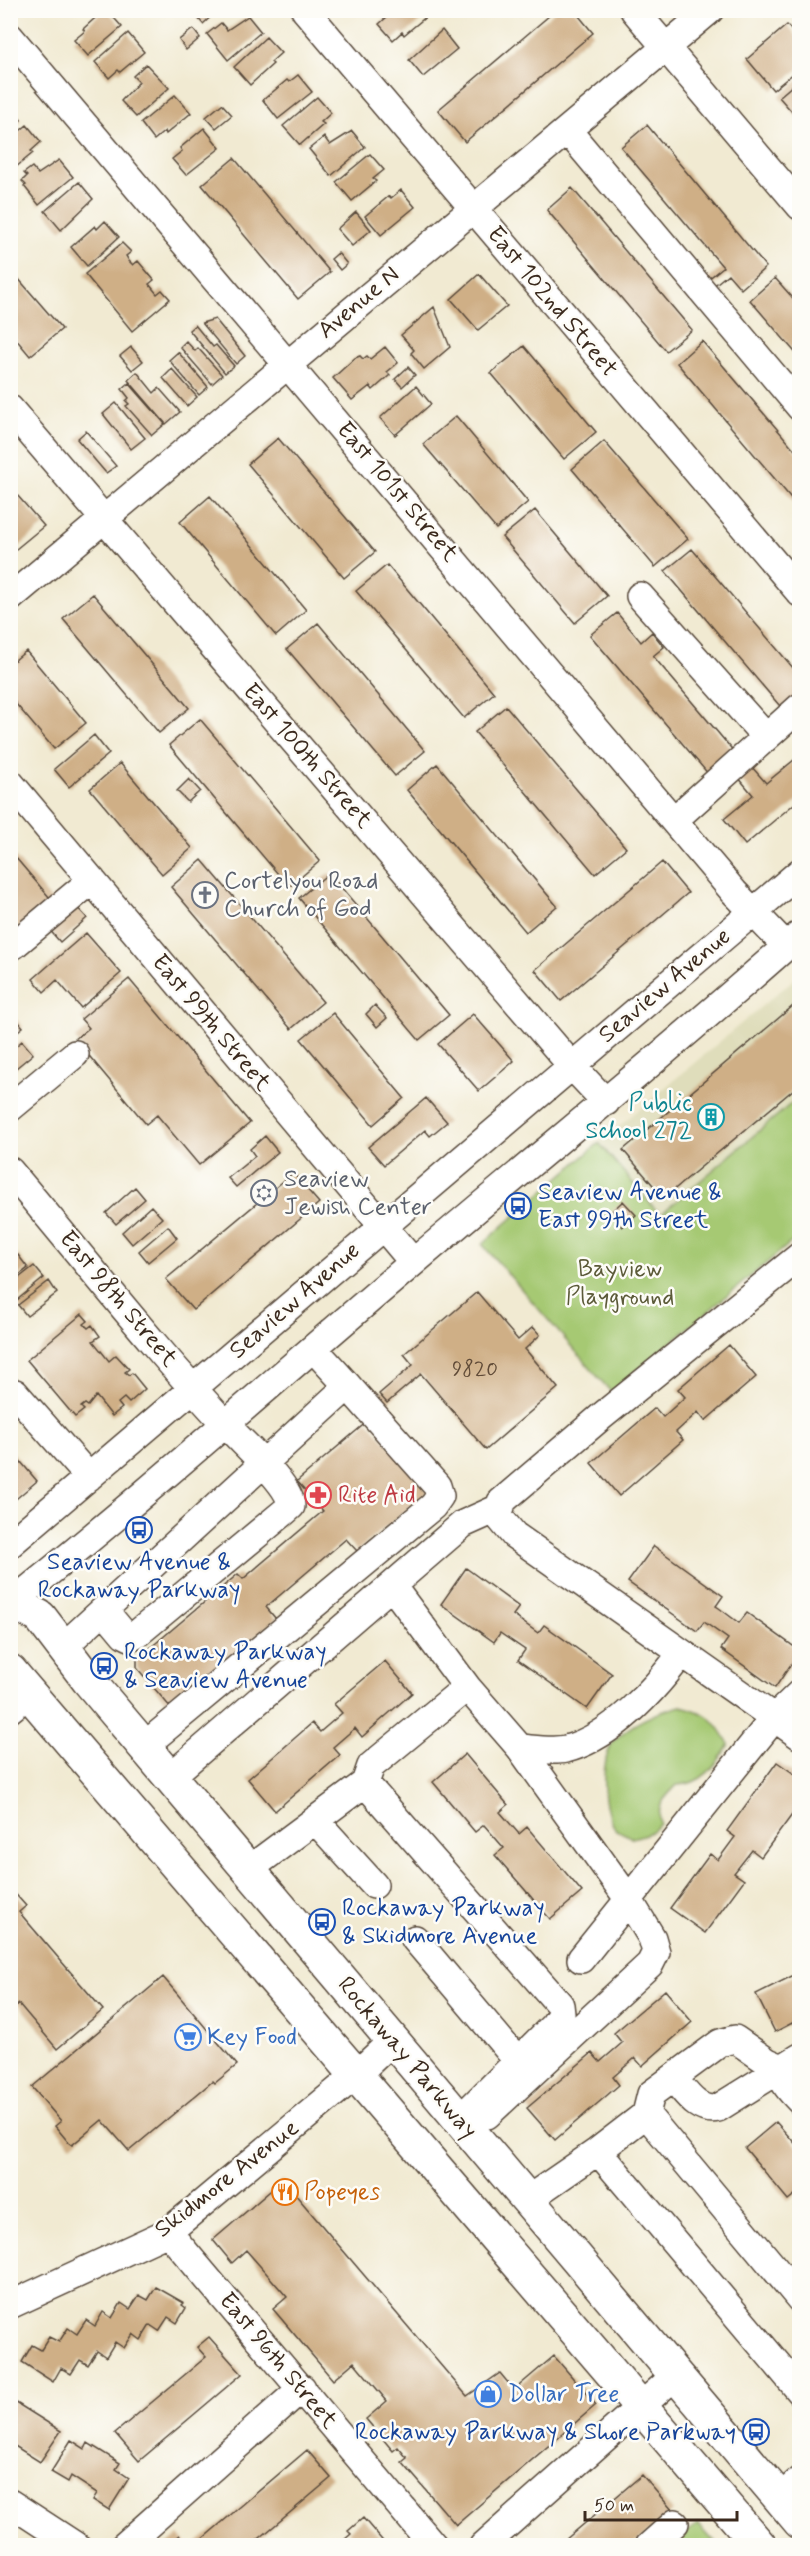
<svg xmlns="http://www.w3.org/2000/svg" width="810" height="2556" font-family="Mynerve,sans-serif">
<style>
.built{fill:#dfddbb}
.green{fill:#a6c973;stroke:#707a48;stroke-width:1.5}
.building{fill:#cfaf86}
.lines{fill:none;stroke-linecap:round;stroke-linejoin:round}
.minor-casing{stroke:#564739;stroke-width:30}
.major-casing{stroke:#564739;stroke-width:36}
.minor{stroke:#fff;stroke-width:27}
.major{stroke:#fff;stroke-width:33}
.labels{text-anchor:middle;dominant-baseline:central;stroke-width:5;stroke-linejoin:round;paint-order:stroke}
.number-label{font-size:21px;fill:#604b38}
.street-label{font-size:24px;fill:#3b2a1e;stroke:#fdfcf7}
.worship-label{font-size:24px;fill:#5b616d;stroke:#fdfcf7;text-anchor:start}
.culture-label{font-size:24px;fill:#0d838f;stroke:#fdfcf7;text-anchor:end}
.transit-label{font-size:24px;fill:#164399;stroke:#fdfcf7;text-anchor:start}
.park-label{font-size:24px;fill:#5b5a38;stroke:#fdfcf7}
.health-label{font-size:24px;fill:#be3a42;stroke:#fdfcf7;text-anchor:start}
.shop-label{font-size:24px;fill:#366cbe;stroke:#fdfcf7;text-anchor:start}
.food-label{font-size:24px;fill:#c56008;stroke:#fdfcf7;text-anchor:start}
</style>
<rect width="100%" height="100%" fill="#fdfcf7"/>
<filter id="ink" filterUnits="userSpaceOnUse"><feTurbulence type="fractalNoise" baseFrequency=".0167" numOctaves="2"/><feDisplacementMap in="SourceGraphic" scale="12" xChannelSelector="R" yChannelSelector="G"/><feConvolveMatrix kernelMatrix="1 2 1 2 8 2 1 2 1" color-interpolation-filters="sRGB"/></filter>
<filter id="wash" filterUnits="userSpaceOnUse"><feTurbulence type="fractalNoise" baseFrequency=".008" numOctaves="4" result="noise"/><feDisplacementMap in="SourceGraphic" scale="24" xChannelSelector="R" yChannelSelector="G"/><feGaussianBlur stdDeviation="1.35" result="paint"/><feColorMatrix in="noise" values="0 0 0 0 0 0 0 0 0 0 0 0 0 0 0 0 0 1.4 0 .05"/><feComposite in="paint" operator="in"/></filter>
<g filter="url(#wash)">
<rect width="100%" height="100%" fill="#f1ead2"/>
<path class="built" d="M799,975V1097L660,1215L599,1143Z"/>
<path class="green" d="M799,1097V1236L611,1392L482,1244L599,1143L660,1215Z
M681,1706C709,1713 715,1719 729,1744C717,1765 702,1785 677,1785C663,1800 657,1803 660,1824L649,1833L633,1838C629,1835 620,1833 616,1829C601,1813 599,1756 615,1740C633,1722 657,1712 681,1706Z
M698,2524L717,2545H673Z"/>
<g id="blocks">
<path class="building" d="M104,10H107L122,27L88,56L74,40L85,31L83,29Z
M191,10H218L203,24Z
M395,10H425L428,15L404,35L402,32L393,40L379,24Z
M556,10H574L593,33L465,142L438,110Z
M248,16L261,32L228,60L207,34L221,23L227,30Z
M787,25L800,40V68L773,90L747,59Z
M193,29L200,38L186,50L179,40Z
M442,30L457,49L423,77L409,60Z
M128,33L144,52L120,72L118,70L109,78L95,62Z
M266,37L281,53L271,62L273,64L250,85L234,67Z
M146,64L169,88L136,117L121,101L139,82L133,76Z
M298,75L312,92L278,119L263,100L287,80L289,82Z
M800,79V121L779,97Z
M175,95L191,113L166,134L165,131L154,140L141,123Z
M317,97L331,113L321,122L324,124L300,145L283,126Z
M222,104L232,115L216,128L206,117Z
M10,107L21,120L10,129Z
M27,125L41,142L31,151L33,153L10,172V139Z
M647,125L766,267L741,289L728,274L711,288L706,281L723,267L621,147Z
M204,128L220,148L186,175L172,159L182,151L180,148Z
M352,131L365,147L331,176L309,149L324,137L330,145Z
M370,154L384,170L373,179L376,181L352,201L336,182Z
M234,158L330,272L298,299L202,185Z
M59,160L73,177L39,205L24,186L26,185L22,181L27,176L24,173L32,167L38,174Z
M79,182L93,199L61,230L45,211Z
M572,188L692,330L666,351L547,210Z
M401,190L415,207L381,235L365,216L389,196L391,198Z
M356,212L371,230L352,246L337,229Z
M105,221L119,237L87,266L71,247L95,226L97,229Z
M122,243L131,252L126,256L129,261L133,265L138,261L154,280L149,284L157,294L162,290L170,299L132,331L85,274Z
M338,253L347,264L340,270L331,259Z
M10,269L62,329L30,356L10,332Z
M479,274L507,306L478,330L451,299Z
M775,278L800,306V358L750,300Z
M434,307L450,347L424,369L411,353L414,350L401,335Z
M215,319L245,356L236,364L202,323Z
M195,325L213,347L216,345L234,366L225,373L189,330Z
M186,341L195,351L198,348L222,375L212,384L180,347Z
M702,341L800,456V502L796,504L677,363Z
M524,346L596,432L564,459L491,373Z
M131,347L143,361L132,370L120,356Z
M385,347L398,363L387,372L390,375L373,390L370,386L352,400L333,378L355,358L360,356L363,359L367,356L370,359Z
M178,352L208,387L199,395L169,360Z
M408,367L415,375L402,387L395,379Z
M172,369L197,397L187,406L163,378Z
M137,372L154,393L159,388L180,412L166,424L128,380Z
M129,383L165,424L152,435L126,406L129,404L126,401L129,398L122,389Z
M416,386L431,404L395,435L380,418Z
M116,403L145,438L131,449L103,414Z
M456,416L528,502L496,529L423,444Z
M86,431L116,466L106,473L77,439Z
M278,438L375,552L344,578L248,464Z
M604,441L688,539L655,567L572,469Z
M10,487L44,526L10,554Z
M210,496L306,610L276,636L180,522Z
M535,510L607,596L575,623L502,537Z
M692,549L800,676V700L785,712L665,571Z
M387,565L494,693L464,718L356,591Z
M93,594L189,708L159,733L63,619Z
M617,613L641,642L652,632L664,647L653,656L736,754L710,776L590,635Z
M318,623L425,751L395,776L287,649Z
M26,651L86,723L54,749L10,697V664Z
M506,706L626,848L595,874L475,732Z
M200,719L320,861L289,887L169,745Z
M94,735L109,754L69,787L54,769Z
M800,755V799L745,845L724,819L753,795L738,777L751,766L766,783Z
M120,763L192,848L162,874L90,789Z
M437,764L557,906L526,932L407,790Z
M189,779L200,791L188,802L177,791Z
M10,851L55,904L22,932L10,918Z
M202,860L323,1002L291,1029L171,887Z
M662,862L688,893L561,1001L535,970Z
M329,873L449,1015L419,1040L299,898Z
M75,905L87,918L60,942L48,928Z
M86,933L121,973L81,1008L57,980L44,992L33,979Z
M129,979L250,1123L199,1165L157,1115L146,1124L75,1039L89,1028L81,1019Z
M800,1000V1084L664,1198L623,1150Z
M375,1005L387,1018L377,1027L366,1014Z
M10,1012L23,1027L10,1037Z
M333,1013L404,1098L373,1125L301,1039Z
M473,1014L514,1061L479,1091L438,1044Z
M22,1041L33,1054L10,1073V1051Z
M426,1098L447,1122L430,1136L425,1130L384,1165L368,1147Z
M265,1136L278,1152L236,1187L228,1178L255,1156L250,1149Z
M293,1173L319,1203L193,1310L166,1279Z
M135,1187L145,1199L116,1224L106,1213Z
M623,1201L636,1215L622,1227L610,1213Z
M151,1206L162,1218L132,1244L122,1232Z
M168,1226L177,1238L148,1262L139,1251Z
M18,1255L28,1268L10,1282V1261Z
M34,1266L44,1278L17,1300L10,1292V1285Z
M49,1281L57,1293L27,1316L18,1305Z
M477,1292L518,1340L533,1327L540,1335L525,1349L558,1388L486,1450L421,1374L387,1403L379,1394L413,1365L404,1354Z
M82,1314L88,1321L84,1324L88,1328L92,1325L100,1336L93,1341L109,1361L116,1355L129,1369L125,1372L129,1375L132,1373L145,1389L129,1403L124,1398L118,1403L122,1408L112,1416L96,1396L88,1406L85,1404L81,1407L84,1410L75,1417L27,1360Z
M729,1345L756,1377L705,1421L698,1412L676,1432L683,1440L619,1496L591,1463L655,1408L663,1417L685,1397L678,1389Z
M368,1421L428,1492L357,1551L346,1539L266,1607L276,1619L171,1708L137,1668V1659L238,1574L243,1579L323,1511L297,1481Z
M10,1449L37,1481L10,1504Z
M654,1546L723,1596L716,1606L719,1608L739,1623L747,1613L800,1651L775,1688L721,1649L728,1639L704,1622L697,1631L628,1582Z
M466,1568L519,1607L513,1615L538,1633L544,1625L612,1674L587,1709L518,1660L525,1650L500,1633L494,1642L441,1604Z
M385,1661L412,1693L362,1737L355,1728L333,1747L340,1755L275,1811L248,1779L312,1723L320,1732L342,1713L334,1704Z
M465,1754L508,1805L500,1812L519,1834L527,1827L582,1892L550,1919L495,1855L504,1848L484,1825L475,1832L433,1782Z
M777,1762L800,1778V1804L761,1857L752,1850L734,1873L744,1880L705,1933L670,1908L710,1854L718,1860L735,1837L727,1831Z
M10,1888L26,1906L19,1912L103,2010L57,2049L19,2004L10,2011Z
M800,1972V2019L775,2032L756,1994Z
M163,1977L237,2065L215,2083L213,2081L129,2151L102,2120L72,2145L69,2143L55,2126L61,2121L32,2087Z
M665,1990L692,2022L642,2066L635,2058L613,2077L619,2085L555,2140L527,2108L592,2053L600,2062L622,2043L614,2033Z
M776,2122L800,2149V2196L797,2193L788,2200L745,2148Z
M283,2180L467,2396L500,2373L514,2390L554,2356L596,2405L456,2525L402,2462L407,2458L398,2447L393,2451L366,2419L387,2401L354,2362L333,2380L273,2309L287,2297L246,2250L232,2263L213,2240Z
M156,2287L184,2303L182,2305L186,2308L177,2323L168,2317L159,2331L150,2325L141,2340L133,2334L124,2348L115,2342L106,2357L97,2351L88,2365L80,2360L71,2374L61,2368L53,2382L22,2362L32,2345L41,2350L49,2337L59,2342L68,2328L77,2334L86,2320L95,2326L103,2312L112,2318L121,2303L130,2309L139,2295L148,2300Z
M209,2337L242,2374L139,2461L115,2433L206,2357L197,2347Z
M10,2399L61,2431L40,2462L10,2443Z
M71,2440L85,2449L88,2443L120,2463L116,2469L129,2478L109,2510L93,2500L97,2493L71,2476L68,2482L51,2472Z
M307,2450L331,2478L254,2543L251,2546H194Z
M642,2475L673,2511L632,2546H558Z
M363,2518L387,2546H337L351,2534L348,2531Z
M179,2535L188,2546H166Z"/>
</g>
</g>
<g filter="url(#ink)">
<use href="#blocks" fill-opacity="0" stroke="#564739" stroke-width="1.5"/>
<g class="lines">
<defs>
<path id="minor" d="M305,10L800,593
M634,10L800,206
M10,37L734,892L786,946
M568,131L800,407
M10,409L571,1065L606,1102
M640,596L765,736
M10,598L710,10
M10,783L413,1262
M674,820L800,707
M10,941L14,945L92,880
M10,1108L75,1054
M10,1171C84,1258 154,1349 233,1432C247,1447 291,1486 291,1506L283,1513L138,1633L130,1637L124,1634L104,1610
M800,1256L602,1416L501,1502L499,1517L514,1535L800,1736
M10,1397L15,1393L89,1477
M10,1544L800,872
M10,1604C149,1493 280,1375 415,1261C543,1152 674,1047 799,935
M63,1647L348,1386L314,1349
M467,1687L520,1748C534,1749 553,1752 566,1749C612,1737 655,1689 682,1653
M10,1709L30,1693
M144,1746L433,1506L440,1496L437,1486L348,1386
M170,1777L463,1524L501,1507
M365,1783L371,1766L467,1687L392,1586
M315,1820L374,1885
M248,1870L365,1783L560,2005L561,2014L554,2025L459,2120
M415,1939L517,2060
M581,1959L774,1718L800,1693
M800,2057L782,2068C781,2083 790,2090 800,2101
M782,2068L768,2062L735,2039L720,2043L651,2094L646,2114L598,2151L800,2391
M673,2078C686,2092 697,2113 718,2108L782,2068
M646,2114L800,2299
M487,2115L650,1964L656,1952L652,1938L629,1900L520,1748
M527,2200L598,2151
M168,2232L434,2546
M10,2305L168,2232L357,2074L392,2041
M780,2498L800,2480
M10,2503L76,2546
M124,2546L302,2388
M483,2546L676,2375
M649,2546L675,2523"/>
<path id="major" d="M10,1601L40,1617L88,1680L800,2522
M10,1671L760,2546"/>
</defs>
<use href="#minor" class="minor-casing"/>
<use href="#major" class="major-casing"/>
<use href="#minor" class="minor"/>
<use href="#major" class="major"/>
</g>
</g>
<defs>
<symbol id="church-ring" viewBox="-11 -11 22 22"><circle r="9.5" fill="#fdfcf7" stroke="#6b7280" stroke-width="1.5"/><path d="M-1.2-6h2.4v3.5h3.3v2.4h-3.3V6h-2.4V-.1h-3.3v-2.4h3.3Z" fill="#6b7280"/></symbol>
<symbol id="building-ring" viewBox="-11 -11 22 22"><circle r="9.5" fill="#fdfcf7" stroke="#0f9aa8" stroke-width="1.5"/><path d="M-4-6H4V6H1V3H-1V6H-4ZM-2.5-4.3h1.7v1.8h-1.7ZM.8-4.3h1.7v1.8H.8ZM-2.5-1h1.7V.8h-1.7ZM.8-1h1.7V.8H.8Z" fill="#0f9aa8"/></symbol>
<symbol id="synagogue-ring" viewBox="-11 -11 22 22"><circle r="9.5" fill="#fdfcf7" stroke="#6b7280" stroke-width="1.5"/><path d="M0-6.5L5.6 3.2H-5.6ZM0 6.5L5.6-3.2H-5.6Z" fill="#6b7280"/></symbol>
<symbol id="bus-ring" viewBox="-11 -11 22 22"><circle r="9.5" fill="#fdfcf7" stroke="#1a4fb4" stroke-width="1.5"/><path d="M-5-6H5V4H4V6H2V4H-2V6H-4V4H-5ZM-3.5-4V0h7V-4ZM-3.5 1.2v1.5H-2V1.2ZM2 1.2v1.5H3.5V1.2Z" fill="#1a4fb4"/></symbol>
<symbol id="pharmacy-ring" viewBox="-11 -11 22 22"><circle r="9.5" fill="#fdfcf7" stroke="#e0444e" stroke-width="1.5"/><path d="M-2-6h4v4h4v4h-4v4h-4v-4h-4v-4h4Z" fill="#e0444e"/></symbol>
<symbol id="supermarket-ring" viewBox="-11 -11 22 22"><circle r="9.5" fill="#fdfcf7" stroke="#3f7fe0" stroke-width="1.5"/><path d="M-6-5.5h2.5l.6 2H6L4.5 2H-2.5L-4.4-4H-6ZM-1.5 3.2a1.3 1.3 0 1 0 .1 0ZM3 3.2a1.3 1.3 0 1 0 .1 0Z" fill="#3f7fe0"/></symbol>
<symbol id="restaurant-ring" viewBox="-11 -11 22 22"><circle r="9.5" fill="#fdfcf7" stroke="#e8710a" stroke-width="1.5"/><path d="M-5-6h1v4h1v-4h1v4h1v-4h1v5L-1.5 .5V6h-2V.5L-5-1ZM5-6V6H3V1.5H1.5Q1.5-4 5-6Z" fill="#e8710a"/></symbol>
<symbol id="shop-ring" viewBox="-11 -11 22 22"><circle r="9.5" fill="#fdfcf7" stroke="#3f7fe0" stroke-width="1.5"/><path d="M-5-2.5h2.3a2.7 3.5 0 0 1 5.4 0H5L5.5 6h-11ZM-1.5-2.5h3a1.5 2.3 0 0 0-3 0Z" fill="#3f7fe0"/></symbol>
</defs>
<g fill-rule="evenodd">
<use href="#church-ring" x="190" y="880" width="30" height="30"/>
<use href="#building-ring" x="696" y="1102" width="30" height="30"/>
<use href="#synagogue-ring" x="249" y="1178" width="30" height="30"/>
<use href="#bus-ring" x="503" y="1191" width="30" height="30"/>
<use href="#pharmacy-ring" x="303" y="1480" width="30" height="30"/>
<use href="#bus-ring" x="124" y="1515" width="30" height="30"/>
<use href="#bus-ring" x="89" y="1651" width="30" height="30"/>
<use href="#bus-ring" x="307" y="1907" width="30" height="30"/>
<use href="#supermarket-ring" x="173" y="2022" width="30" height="30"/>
<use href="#restaurant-ring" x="270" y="2177" width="30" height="30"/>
<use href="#shop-ring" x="473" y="2379" width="30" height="30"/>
<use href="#bus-ring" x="741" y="2417" width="30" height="30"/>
</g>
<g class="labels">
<g class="number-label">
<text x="475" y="1369">9820</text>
</g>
<g class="street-label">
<text transform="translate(552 302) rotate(50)">East 102nd Street</text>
<text transform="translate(359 303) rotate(-40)">Avenue N</text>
<text transform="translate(397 492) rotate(50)">East 101st Street</text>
<text transform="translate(307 756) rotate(49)">East 100th Street</text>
<text transform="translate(665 986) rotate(-40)">Seaview Avenue</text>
<text transform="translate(211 1023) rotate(50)">East 99th Street</text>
<text transform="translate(118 1299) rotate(50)">East 98th Street</text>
<text transform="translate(295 1301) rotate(-41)">Seaview Avenue</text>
<text transform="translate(407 2058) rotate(50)">Rockaway Parkway</text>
<text transform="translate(227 2179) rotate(-38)">Skidmore Avenue</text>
<text transform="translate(278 2361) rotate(50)">East 96th Street</text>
</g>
<g class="worship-label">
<text x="224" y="881">Cortelyou Road<tspan x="224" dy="28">Church of God</tspan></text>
<text x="284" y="1179">Seaview<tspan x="284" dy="28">Jewish Center</tspan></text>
</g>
<g class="culture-label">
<text x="692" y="1103">Public<tspan x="692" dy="28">School 272</tspan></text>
</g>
<g class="transit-label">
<text x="538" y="1192">Seaview Avenue &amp;<tspan x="538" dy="28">East 99th Street</tspan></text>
<text x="139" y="1562" text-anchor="middle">Seaview Avenue &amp;<tspan x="139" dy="28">Rockaway Parkway</tspan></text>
<text x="124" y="1652">Rockaway Parkway<tspan x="124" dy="28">&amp; Seaview Avenue</tspan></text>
<text x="342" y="1908">Rockaway Parkway<tspan x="342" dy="28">&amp; Skidmore Avenue</tspan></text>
<text x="736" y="2432" text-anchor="end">Rockaway Parkway &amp; Shore Parkway</text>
</g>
<g class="park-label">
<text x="620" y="1269">Bayview<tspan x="620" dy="28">Playground</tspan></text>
</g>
<g class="health-label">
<text x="338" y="1495">Rite Aid</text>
</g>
<g class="shop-label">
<text x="207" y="2037">Key Food</text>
<text x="508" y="2394">Dollar Tree</text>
</g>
<g class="food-label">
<text x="304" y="2192">Popeyes</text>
</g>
</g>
<rect width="810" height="2556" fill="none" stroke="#fdfcf7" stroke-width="36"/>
<path d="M585 2511v9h152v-9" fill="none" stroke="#3b2a1e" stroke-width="3"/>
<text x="594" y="2511" font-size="18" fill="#3b2a1e" stroke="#fdfcf7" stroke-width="4.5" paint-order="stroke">50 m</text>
</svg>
